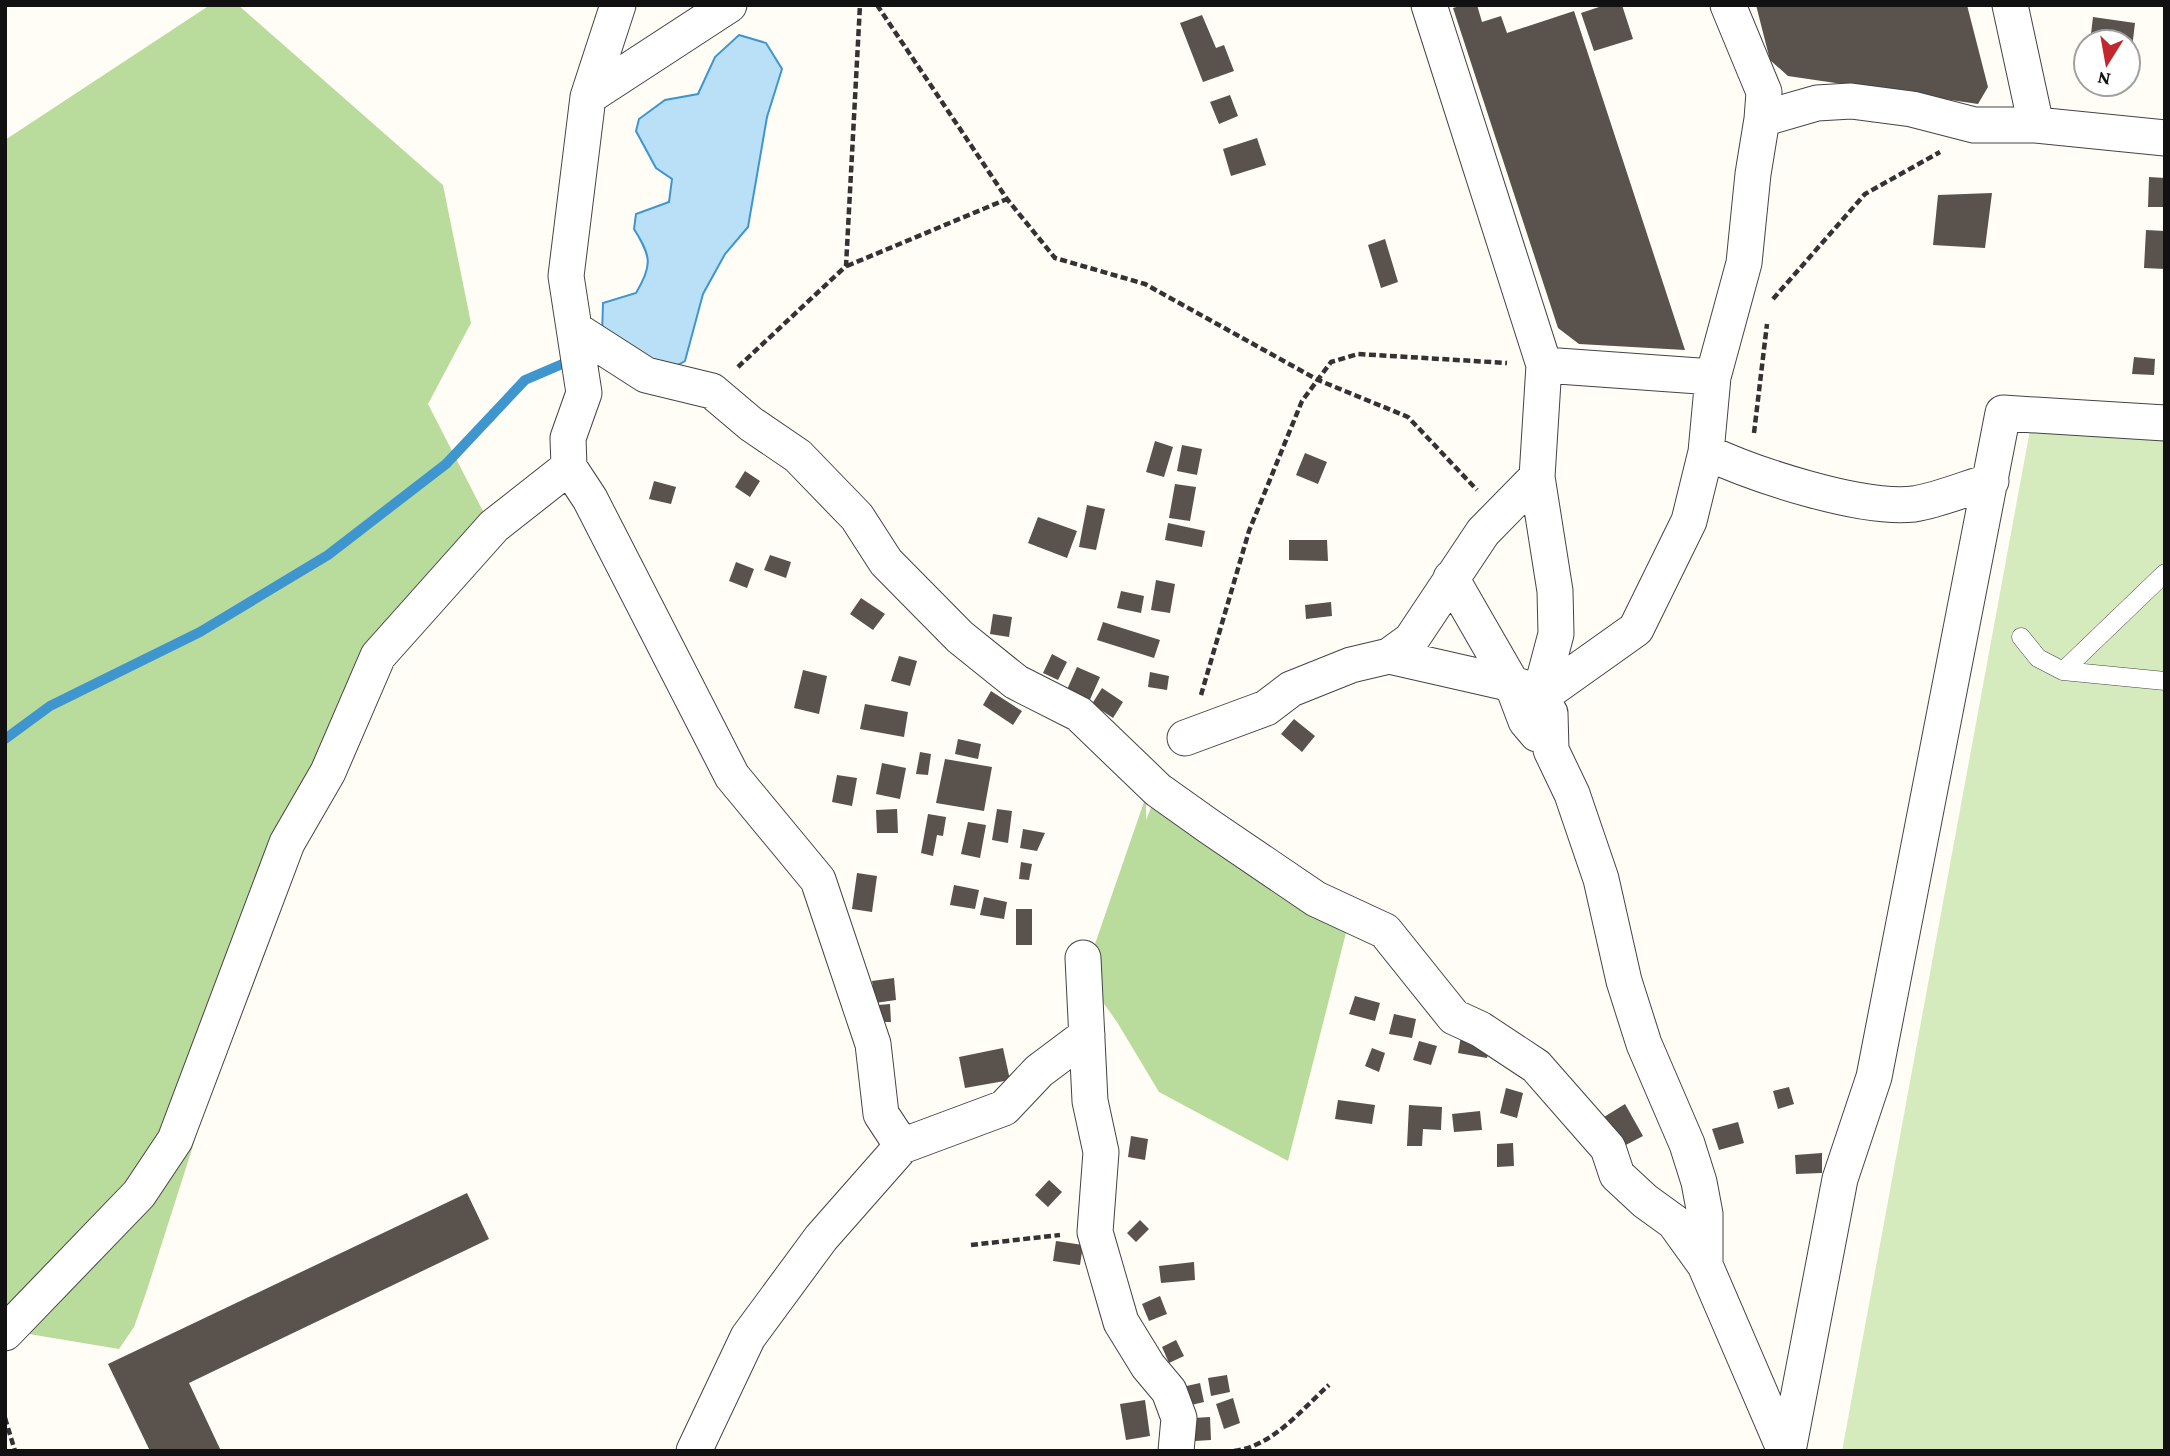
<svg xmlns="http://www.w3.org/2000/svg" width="2170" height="1456" font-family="'Crimson Pro',serif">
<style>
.green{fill:#d5ebbd}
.forest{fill:#b9dc9c}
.water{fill:#b9e0f7;stroke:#3f96cf;stroke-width:2}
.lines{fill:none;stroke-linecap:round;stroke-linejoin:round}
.stream{stroke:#3f96cf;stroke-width:10}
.building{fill:#5a524d}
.service-casing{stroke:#444;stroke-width:19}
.minor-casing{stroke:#444;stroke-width:37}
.path{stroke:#333;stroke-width:4.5;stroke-dasharray:7 3.5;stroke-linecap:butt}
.service{stroke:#fff;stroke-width:18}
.minor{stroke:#fff;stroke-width:35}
</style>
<rect width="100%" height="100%" fill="#fffdf5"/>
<path class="green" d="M2030,430L2165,440V1451H1842Z"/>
<path class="forest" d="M210,5H238L443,185L471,323L428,404L488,521L418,588L280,845L193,1146L146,1293L134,1327L119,1349L5,1330V140Z
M1158,790L1350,917L1288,1161L1159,1092L1117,1022L1092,987L1095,944L1146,796V820Z"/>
<path class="water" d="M739,35L766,43L782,69L767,117L748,227L725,254L703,294L685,361C659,379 626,348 602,335L603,303L636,293C653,265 651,256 634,229L636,214L669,202L672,179L656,168L636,131L639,119L665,100L698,94L715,57Z"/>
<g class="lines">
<path class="stream" d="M5,739L50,706L200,632L328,555L446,464L525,380L574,359"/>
</g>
<path class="building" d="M1463,5H1477L1482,22L1501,16L1507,33L1574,11L1685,350L1579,344L1558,328L1453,8Z
M1605,5H1622L1633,39L1594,51L1581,13Z
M1756,5H1967L1988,87L1978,104L1788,76L1770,60Z
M1202,15L1216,48L1224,45L1234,71L1203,82L1180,23Z
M2093,17L2135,23L2130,65L2128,42H2090Z
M2086,84H2127L2126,91Z
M1230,95L1238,116L1219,124L1210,102Z
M1257,138L1266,165L1231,176L1223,149Z
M2149,177L2165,178V207H2148Z
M1992,193L1985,248L1933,245L1938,195Z
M2146,230L2165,231V269L2144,268Z
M1385,239L1398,282L1381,288L1368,245Z
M2134,357L2155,359L2154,375L2132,374Z
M1155,441L1173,447L1164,477L1146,472Z
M1182,445L1202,449L1197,475L1177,471Z
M1305,453L1327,462L1318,484L1296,475Z
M745,471L760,481L750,497L735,487Z
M654,481L676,487L671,504L649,499Z
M1175,484L1196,487L1190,521L1169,518Z
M1087,505L1105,509L1096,550L1079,547Z
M1038,517L1077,531L1067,558L1028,543Z
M1168,523L1205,531L1202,547L1165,540Z
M1289,540H1327L1328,561L1289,560Z
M770,555L791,562L786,578L764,570Z
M736,562L754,569L747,588L729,581Z
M1156,580L1175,584L1170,613L1151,610Z
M1121,591L1144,596L1141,613L1117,608Z
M861,598L885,614L873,630L850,614Z
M1331,602L1332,616L1306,619L1305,605Z
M993,614L1012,617L1009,637L990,634Z
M1103,622L1160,640L1154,658L1097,640Z
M1052,654L1067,662L1058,680L1043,673Z
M899,656L917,661L910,686L891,681Z
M1077,667L1100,677L1088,704L1065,694Z
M803,670L827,676L819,714L794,708Z
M1150,672L1169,676L1167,690L1148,687Z
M1102,688L1123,702L1113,718L1092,704Z
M991,691L1022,711L1013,725L983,705Z
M865,704L908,712L904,737L860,729Z
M1294,719L1315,736L1302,752L1281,734Z
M958,739L981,744L978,759L955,754Z
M920,752L931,754L928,775L916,774Z
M945,759L992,767L984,811L936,803Z
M882,763L906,768L900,799L876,794Z
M837,775L857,778L852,806L832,802Z
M897,809L898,833H877L876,810Z
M997,809L1012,811L1008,843L992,840Z
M928,814L946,817L943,836L937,835L933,856L921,853Z
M968,822L986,825L980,858L961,854Z
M1023,829L1045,833L1037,851L1020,848Z
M1021,862L1032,864L1029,880L1019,879Z
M857,873L877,876L872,912L852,909Z
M954,885L979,890L975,909L950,905Z
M984,897L1007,902L1004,919L980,915Z
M1016,909H1032V945H1016Z
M894,978L896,1000L875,1003L872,981Z
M1355,996L1380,1003L1375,1021L1349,1014Z
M890,1004L891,1022H879L878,1005Z
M1394,1014L1416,1019L1412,1038L1389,1034Z
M1461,1036L1491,1042L1487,1058L1458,1053Z
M1419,1041L1437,1046L1431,1065L1413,1060Z
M1003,1048L1010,1080L965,1088L959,1057Z
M1372,1048L1385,1053L1379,1072L1365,1066Z
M1789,1087L1794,1104L1778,1109L1773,1091Z
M1506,1088L1523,1093L1517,1118L1500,1113Z
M1338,1100L1375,1105L1372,1124L1335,1119Z
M1625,1104L1643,1136L1622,1147L1604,1117Z
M1409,1105L1442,1107L1441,1130L1423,1129L1422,1146H1407Z
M1480,1111L1482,1130L1454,1132L1452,1114Z
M1738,1122L1744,1143L1719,1150L1712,1129Z
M1131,1136L1148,1139L1145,1160L1128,1157Z
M1513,1143L1514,1166L1497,1167V1144Z
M1822,1153V1173L1796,1174L1795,1155Z
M1049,1180L1062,1192L1048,1207L1035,1195Z
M467,1193L489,1239L189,1383L221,1451H150L108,1364Z
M1140,1220L1149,1229L1136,1242L1127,1233Z
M1056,1241L1083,1245L1080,1265L1053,1261Z
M1194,1262L1195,1280L1161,1283L1159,1266Z
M1160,1296L1167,1314L1149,1321L1142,1304Z
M1176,1340L1184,1356L1169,1363L1162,1347Z
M1227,1375L1230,1392L1211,1396L1208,1378Z
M1200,1383L1204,1402L1187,1406L1182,1387Z
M1233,1398L1240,1423L1224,1429L1216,1404Z
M1145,1400L1150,1436L1126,1440L1120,1404Z
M1210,1417L1211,1440L1195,1441L1193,1418Z"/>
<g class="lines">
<defs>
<path id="service" d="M2021,637L2038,658L2063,671L2165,681
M2063,671L2165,573"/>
<path id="minor" d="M618,5L588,97L566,276L584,393L568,438L569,467L590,499L732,776L818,880L873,1044L881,1114L902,1146
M1429,5L1544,365L1537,477L1555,591L1556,634L1539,698L1550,713L1551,750L1572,794L1601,879L1624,981L1644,1044L1687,1144L1699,1182L1705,1214V1265
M2010,5L2036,125
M588,97L729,5
M1762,119L1817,103L1851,101L1912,109L1974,125H2036L2165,138
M576,330L646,375L712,391L751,424L798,456L857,517L886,562L960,637L1016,682L1079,714L1158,790L1210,827L1316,899L1385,931L1454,1017L1480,1029L1536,1066L1608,1148L1617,1175L1645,1201L1674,1222L1705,1265L1785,1451
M1544,365L1713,377
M1706,452C1755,475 1861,510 1914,504C1939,500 1967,488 1991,481
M1451,578L1512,684L1526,688
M1389,656L1512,684L1526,721L1537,734
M1539,698L1636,629L1689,521L1706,452L1713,377L1744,263L1753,174L1762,119L1764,92L1728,5
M1185,738L1266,708L1291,689L1351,665L1389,656L1411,640L1483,532L1537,477
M1083,958L1090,1101L1101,1152L1095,1232L1121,1322L1148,1366L1169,1391L1179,1418L1176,1451
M5,1333L139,1194L175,1140L287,843L328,772L378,656L494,526L569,467
M694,1451L748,1337L821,1238L902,1146L1004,1108L1039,1071L1087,1035
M1788,1451L1840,1179L1874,1077L2003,413L2165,423"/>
</defs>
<use href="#service" class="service-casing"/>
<use href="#minor" class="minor-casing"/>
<path class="path" d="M877,5L1007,199L1055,258L1145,284L1318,380L1408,417L1477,490
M847,266L1007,199
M1773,299L1865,194L1940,152
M738,367L846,266L860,5
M1754,433L1767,324
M1201,695L1249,531L1302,401L1331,362L1358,354L1507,363
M971,1245L1060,1235
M5,1418L15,1451
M1234,1451C1273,1446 1301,1410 1329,1385"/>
<use href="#service" class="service"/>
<use href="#minor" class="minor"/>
</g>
<rect width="2170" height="1456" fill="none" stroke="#111111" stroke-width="14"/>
<g transform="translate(2107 63) rotate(191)"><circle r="33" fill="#ffffff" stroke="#a0a0a0" stroke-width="2"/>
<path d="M0-5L12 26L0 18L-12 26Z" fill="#c4262e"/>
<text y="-10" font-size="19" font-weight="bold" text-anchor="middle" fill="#111111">N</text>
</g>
</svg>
